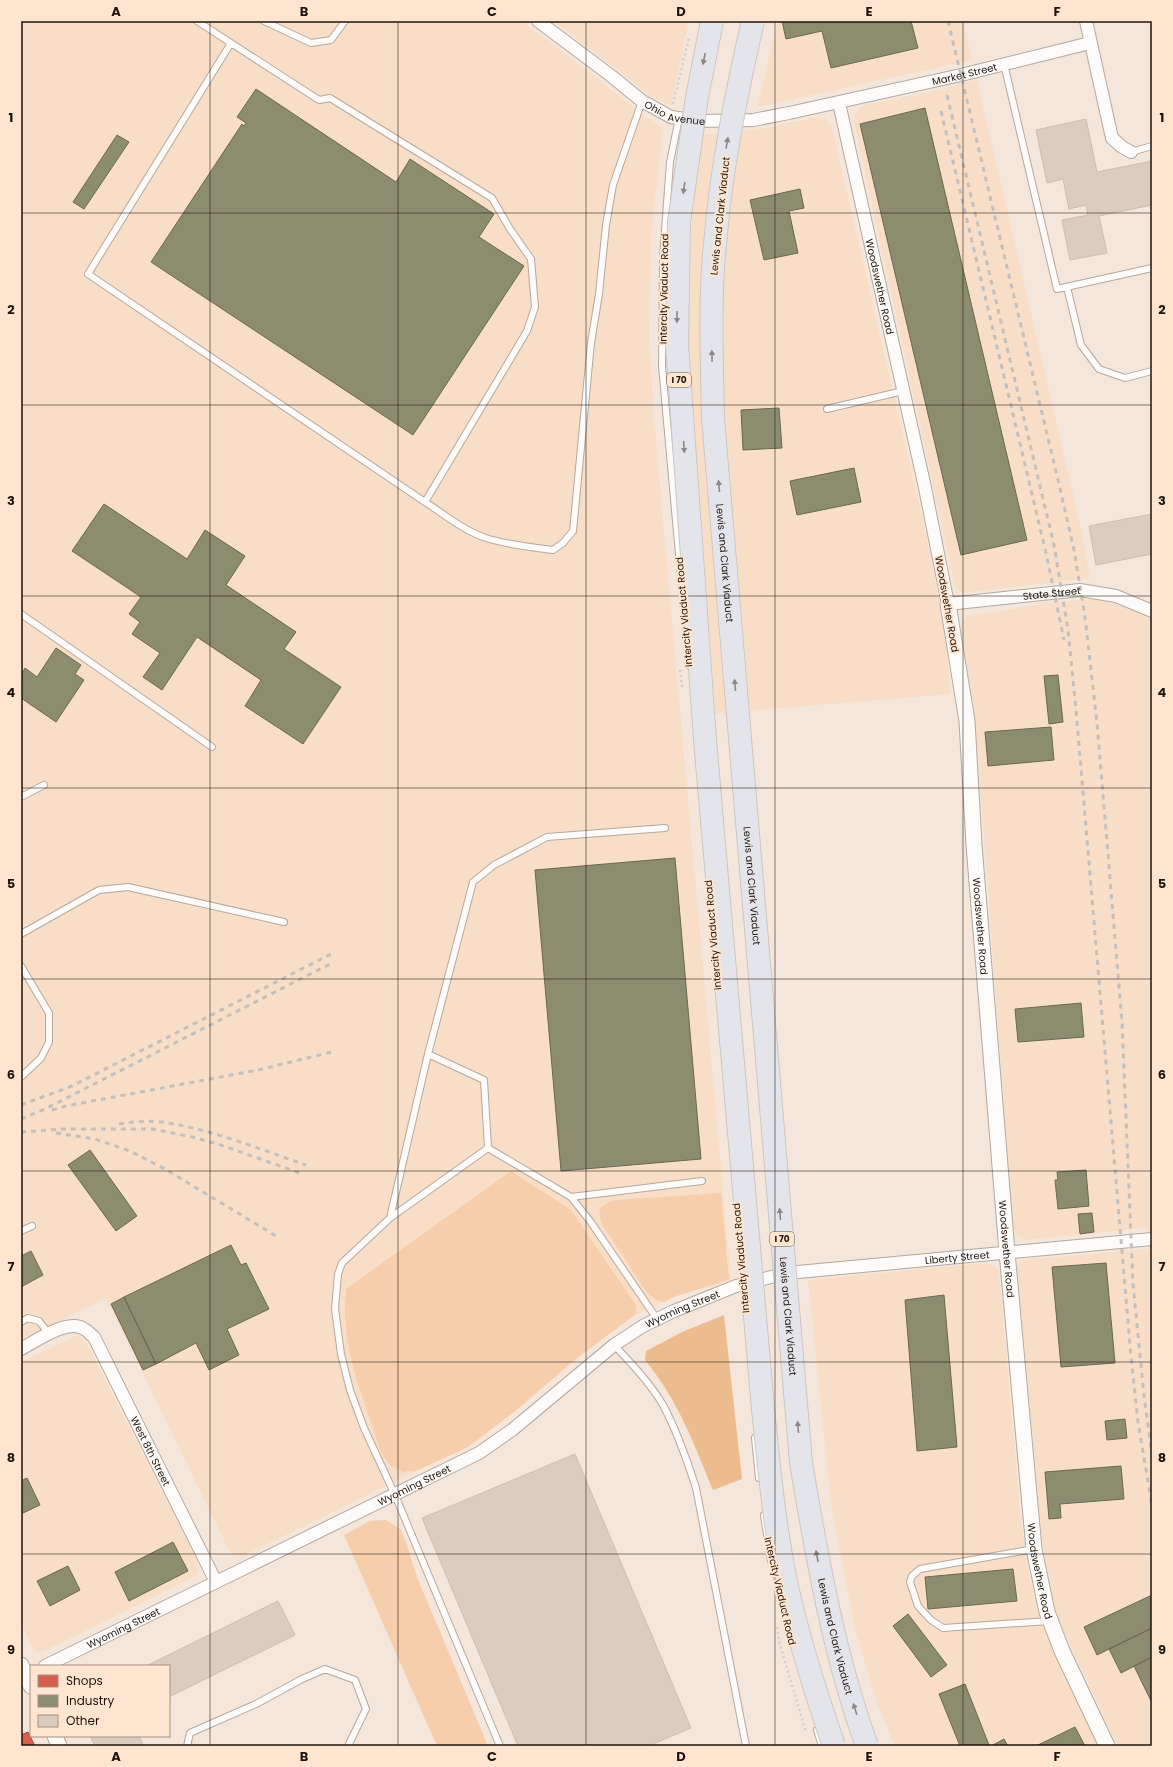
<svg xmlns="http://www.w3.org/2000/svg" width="1173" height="1767" font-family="Poppins,sans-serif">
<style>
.built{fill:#f9dec7}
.green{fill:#f6ceac}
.forest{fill:#edbc8e}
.shops{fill:#d6604d;stroke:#9f4a3a}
.industry{fill:#8c8c6e;stroke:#6c6851}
.building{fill:#dcccc0;stroke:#cabeb4}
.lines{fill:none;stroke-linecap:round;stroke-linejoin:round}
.service-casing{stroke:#b4a89f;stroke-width:8}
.minor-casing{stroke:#b4a89f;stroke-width:14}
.tertiary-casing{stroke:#b4a89f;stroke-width:17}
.path{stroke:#d4cfcc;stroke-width:2.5;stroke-dasharray:2 3;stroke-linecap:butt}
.service{stroke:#fdfbf9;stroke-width:6}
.minor{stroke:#fdfbf9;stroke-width:12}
.tertiary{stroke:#fdfbf9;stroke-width:15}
.rail{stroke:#c3bfbb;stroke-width:3;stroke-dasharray:5 5;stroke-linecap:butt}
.motorway-bridge-casing{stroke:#cec7c1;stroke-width:24;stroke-linecap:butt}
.motorway-bridge{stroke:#e3e5eb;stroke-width:22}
.oneway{fill:#8b8787}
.grid{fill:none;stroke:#20150c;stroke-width:1;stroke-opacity:0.55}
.labels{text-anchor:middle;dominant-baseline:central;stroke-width:4;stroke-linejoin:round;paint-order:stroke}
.shield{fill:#fee5d0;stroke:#635347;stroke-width:1}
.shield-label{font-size:9px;font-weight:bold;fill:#20150c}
.street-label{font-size:10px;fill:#20150c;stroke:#fee5d0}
.neatline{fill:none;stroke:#20150c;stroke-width:1.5}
.grid-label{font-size:13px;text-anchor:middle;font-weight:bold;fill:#20150c}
</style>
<rect width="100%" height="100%" fill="#f4e6da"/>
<path class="built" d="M21,21H520L547,39L646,117L663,128L651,234L649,337L654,419L731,1279L673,1297L630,1318L572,1362L519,1408L468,1447L416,1471L243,1556H234L229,1550L106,1298L21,1340Z
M554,21H689L671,106L651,96Z
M778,21H963L972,60L757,107Z
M977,80L1082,533L1090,578L964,593L959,591L955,586L854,123L855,114L859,109L865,105L930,92Z
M817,117L826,119L832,128L930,552L946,636L950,694L709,714L683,317L700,134H717L770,127Z
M1094,599L1127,608L1152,618V1746H1118L1063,1631L1053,1606L1042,1538L1017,1266L1019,1262L1024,1260L1148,1249L1146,1228L1026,1240L1020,1238L1016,1234L1013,1226L975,719L961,625L964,619L968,616L1048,603Z
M986,1263L991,1264L999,1271L1021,1521L1028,1569L1034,1595L1043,1624L1054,1653L1099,1746H895L877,1703L855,1629L831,1504L808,1280Z
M76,1336H80L85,1340L196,1559L199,1569L197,1574L192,1578L44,1651L39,1652L34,1650L21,1624V1362Z"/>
<path class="green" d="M511,1171L571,1210L636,1305V1314L572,1362L519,1408L468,1447L416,1471L403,1472L390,1465L380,1450L356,1378L347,1341L345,1313L346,1289Z
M721,1193L729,1280L673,1297L664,1302L657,1301L648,1294L603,1226C596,1210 599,1205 616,1200Z
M386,1520L400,1529L406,1542L417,1577L488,1746H437L344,1535L370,1521Z"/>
<path class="forest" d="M724,1315L742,1479L713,1490C693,1442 679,1402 645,1360L646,1351L682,1332Z"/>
<path class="shops" d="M28,1732L35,1746H21V1735Z"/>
<path class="industry" d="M782,21H911L918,48L831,68L822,31L786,39Z
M256,89L396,182L410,159L494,214L479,237L524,266L413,435L151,262L242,124L244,126L246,123L237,117Z
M925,108L1027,540L961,555L860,124Z
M117,135L129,142L84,209L73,202Z
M800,189L804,208L789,211L798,253L764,260L750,200Z
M779,408L782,448L743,450L741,410Z
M854,468L861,502L797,515L790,481Z
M104,504L187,559L205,530L245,556L226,585L296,632L284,649L341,687L303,744L245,706L261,680L197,637L162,690L143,677L160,653L132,634L140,622L129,614L141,597L72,551Z
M56,648L81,665L75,674L84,680L56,722L21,698V675L25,668L37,677Z
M1058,675L1063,722L1049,724L1044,676Z
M1051,727L1054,760L988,766L985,732Z
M675,858L701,1159L561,1171L535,870Z
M1081,1003L1084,1037L1018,1042L1015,1009Z
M90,1150L137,1216L116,1231L68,1165Z
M1086,1170L1089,1206L1058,1209L1055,1180H1058L1057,1172Z
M1092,1213L1094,1232L1080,1234L1078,1214Z
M231,1245L241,1265L246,1263L269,1309L227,1329L239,1355L209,1370L196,1343L156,1364L124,1297Z
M31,1251L43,1275L21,1287V1256Z
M1106,1263L1115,1363L1061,1367L1052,1267Z
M944,1295L957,1447L917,1451L905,1300Z
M124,1297L156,1364L143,1370L111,1304Z
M1125,1419L1127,1438L1107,1440L1105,1421Z
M1121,1466L1124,1499L1060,1504L1061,1518L1049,1519L1045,1472Z
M27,1478L40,1505L21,1514V1481Z
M173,1542L188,1571L129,1601L115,1572Z
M68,1566L80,1590L50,1606L37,1581Z
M1013,1569L1017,1601L928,1609L925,1577Z
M1152,1595V1628L1097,1655L1084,1627Z
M908,1614L947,1665L931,1677L893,1626Z
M1152,1628V1657L1121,1673L1109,1649Z
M1152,1657V1703L1134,1666Z
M965,1684L989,1745L986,1746H960L939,1694Z
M1075,1727L1085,1746H1036Z
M1004,1739L1008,1746H993V1745Z"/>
<path class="building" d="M1086,119L1097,172L1152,161V205L1099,216L1107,253L1070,260L1062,220L1088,215L1086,205L1069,209L1063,179L1047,183L1036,130Z
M1152,514V554L1096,565L1089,526Z
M575,1454L691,1728L648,1746H518L422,1518Z
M278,1601L295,1635L169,1697V1666H146Z
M90,1736H139L144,1746H95Z"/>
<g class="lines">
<defs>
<path id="service" d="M197,21L319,100L330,98L492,198L510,229L531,259L535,307L527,331L425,502L88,274L231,43
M264,21L311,43L331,40L345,21
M1004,64L1057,289L1152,268
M679,118L670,162L663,258L662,366L689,665
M1131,152L1152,146
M1067,287L1081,345L1099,369L1125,378L1152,371
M827,409L903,391
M425,502C444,514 464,531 486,538C508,545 531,547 553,550L563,543L573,531L591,343L599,294L606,225L613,185L642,101
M21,614L212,747
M21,797L44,785
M21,934L99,890L128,887L284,922
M21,966L49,1013V1042L41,1058L21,1077
M488,1148L390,1218L342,1263L338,1274L335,1309L341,1354L350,1390L364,1428L395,1495L500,1746
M571,1197L702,1181
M390,1218L428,1054
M21,1231L32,1226
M657,1319L590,1221L571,1197L488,1148L484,1080L428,1054L473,882L494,865L547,837L665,828
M21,1322L28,1318L39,1321L49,1334
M614,1345C631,1363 650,1383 663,1405C677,1431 687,1460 696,1488L746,1746
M755,1438L759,1478
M764,1515L771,1561
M1034,1549L920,1569L912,1576L910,1582L918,1606L931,1620L943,1628L1050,1621
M817,1730L822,1746
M187,1746L190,1733L256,1704L302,1679L325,1669L355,1680L366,1709L348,1746"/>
<g id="minor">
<path id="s1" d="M538,21L610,75L642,101L671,117L702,121L753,120L789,113L961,75L1090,43"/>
<path d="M1086,21L1112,138L1122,147L1131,152"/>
<path id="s2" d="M839,103L924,483L948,604L1080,590L1116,596L1152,611"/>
<path id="s3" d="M21,1349C36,1341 68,1318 84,1329C88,1331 91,1335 94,1337L216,1582"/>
<path id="s4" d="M45,1666L479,1453L512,1430L614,1345L643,1326L674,1311L736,1286L787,1273L1152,1239"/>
</g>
<g id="tertiary">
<path id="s5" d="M948,604L967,721L974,845L1007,1252L1034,1549L1047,1612L1062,1651L1107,1746"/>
<path d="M21,1665L31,1686"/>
<path d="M55,1736L59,1746"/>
</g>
</defs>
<use href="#service" class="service-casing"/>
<use href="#minor" class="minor-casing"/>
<use href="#tertiary" class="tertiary-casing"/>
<path class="path" d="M673,104L689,37
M680,670L682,687
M777,1627L780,1645L806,1732"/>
<use href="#service" class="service"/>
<use href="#minor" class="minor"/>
<use href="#tertiary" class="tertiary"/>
<path class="rail" d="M948,21L1059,484L1074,550L1085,617L1097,723L1122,1022L1133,1284L1144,1395L1152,1455
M947,95L1054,545L1068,630L1076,710L1131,1357L1138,1422L1152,1505
M941,111L1046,553L1064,640
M21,1105L72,1086L331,954
M52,1110L66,1106L258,1070L336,1051
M21,1119L45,1109L334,962
M119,1124C133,1122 148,1120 162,1122C211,1129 259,1149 306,1165
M21,1132L63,1129H153L192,1137L218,1144L300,1173
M56,1133L95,1139L130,1151L165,1169L276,1236"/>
<defs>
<g id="motorway-bridge">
<path d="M712,21L697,97L679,222L677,345L705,740L763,1409C769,1466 774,1522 785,1577C797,1635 815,1691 834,1746"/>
<path id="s6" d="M753,21C736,95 721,169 715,245C709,303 712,361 713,418L801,1463C817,1558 834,1655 867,1746"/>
</g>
</defs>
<use href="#motorway-bridge" class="motorway-bridge-casing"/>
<use href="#motorway-bridge" class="motorway-bridge"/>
</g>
<defs><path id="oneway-solid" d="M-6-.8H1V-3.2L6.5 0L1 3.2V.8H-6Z"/></defs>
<g class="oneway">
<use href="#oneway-solid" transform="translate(704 59) rotate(101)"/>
<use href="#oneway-solid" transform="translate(727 143) rotate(-80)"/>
<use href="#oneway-solid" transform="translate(684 188) rotate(99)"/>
<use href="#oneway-solid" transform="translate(677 317) rotate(91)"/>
<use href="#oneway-solid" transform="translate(712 356) rotate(-91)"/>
<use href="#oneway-solid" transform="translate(684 447) rotate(86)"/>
<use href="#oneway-solid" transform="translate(719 486) rotate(-95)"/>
<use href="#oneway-solid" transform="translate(735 685) rotate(-95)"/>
<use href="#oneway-solid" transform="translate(780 1214) rotate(-95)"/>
<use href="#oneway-solid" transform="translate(798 1427) rotate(-95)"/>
<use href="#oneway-solid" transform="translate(817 1556) rotate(-101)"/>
<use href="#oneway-solid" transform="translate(855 1709) rotate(-107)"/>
</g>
<path class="grid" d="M210,21V1746M398,21V1746M586,21V1746M775,21V1746M963,21V1746M21,213H1152M21,405H1152M21,596H1152M21,788H1152M21,979H1152M21,1171H1152M21,1362H1152M21,1554H1152"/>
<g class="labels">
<g class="shield">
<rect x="667" y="373" width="24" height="14" rx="3"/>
<rect x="770" y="1232" width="24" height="14" rx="3"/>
</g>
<g class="shield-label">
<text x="679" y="380">I 70</text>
<text x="782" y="1239">I 70</text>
</g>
<g class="street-label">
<text stroke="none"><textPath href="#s1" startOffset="463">Market Street</textPath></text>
<text stroke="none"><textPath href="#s1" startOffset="167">Ohio Avenue</textPath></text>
<text transform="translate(720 216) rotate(-84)">Lewis and Clark Viaduct</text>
<text stroke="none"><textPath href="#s2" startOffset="188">Woodswether Road</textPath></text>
<text transform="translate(664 289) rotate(-89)">Intercity Viaduct Road</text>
<text stroke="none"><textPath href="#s6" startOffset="546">Lewis and Clark Viaduct</textPath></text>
<text stroke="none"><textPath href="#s2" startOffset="617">State Street</textPath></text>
<text transform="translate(947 604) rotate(80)">Woodswether Road</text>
<text transform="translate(684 612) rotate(-95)">Intercity Viaduct Road</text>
<text stroke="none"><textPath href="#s6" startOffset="870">Lewis and Clark Viaduct</textPath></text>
<text stroke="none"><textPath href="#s5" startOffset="324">Woodswether Road</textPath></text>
<text transform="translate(713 935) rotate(-95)">Intercity Viaduct Road</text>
<text stroke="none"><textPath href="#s5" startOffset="648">Woodswether Road</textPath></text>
<text stroke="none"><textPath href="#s4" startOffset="1016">Liberty Street</textPath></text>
<text transform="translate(741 1258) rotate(-95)">Intercity Viaduct Road</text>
<text stroke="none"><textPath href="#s4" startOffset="734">Wyoming Street</textPath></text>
<text stroke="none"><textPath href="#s6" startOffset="1302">Lewis and Clark Viaduct</textPath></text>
<text stroke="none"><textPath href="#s3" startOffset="209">West 8th Street</textPath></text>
<text stroke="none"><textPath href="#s4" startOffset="411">Wyoming Street</textPath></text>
<text stroke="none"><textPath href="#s5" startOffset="972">Woodswether Road</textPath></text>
<text transform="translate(780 1591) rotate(77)">Intercity Viaduct Road</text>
<text stroke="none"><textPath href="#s4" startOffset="87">Wyoming Street</textPath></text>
<text stroke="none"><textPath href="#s6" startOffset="1626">Lewis and Clark Viaduct</textPath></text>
</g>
</g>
<rect width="1173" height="1767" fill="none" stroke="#fee5d0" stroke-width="44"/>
<rect x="30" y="1665" width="140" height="72" fill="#fee5d0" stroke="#a59282"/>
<rect x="38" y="1675" width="20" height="12" fill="#d6604d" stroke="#a59282"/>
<text x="66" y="1685" font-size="12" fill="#20150c">Shops</text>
<rect x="38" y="1695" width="20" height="12" fill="#8c8c6e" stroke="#a59282"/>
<text x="66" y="1705" font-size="12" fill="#20150c">Industry</text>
<rect x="38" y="1715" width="20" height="12" fill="#dcccc0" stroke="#a59282"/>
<text x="66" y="1725" font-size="12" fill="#20150c">Other</text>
<rect x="22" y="22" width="1129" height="1723" class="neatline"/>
<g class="grid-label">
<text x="116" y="16">A</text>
<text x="304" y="16">B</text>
<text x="492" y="16">C</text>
<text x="681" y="16">D</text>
<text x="869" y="16">E</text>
<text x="1057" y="16">F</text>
<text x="11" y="122">1</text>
<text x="1162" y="122">1</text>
<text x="11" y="314">2</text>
<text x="1162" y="314">2</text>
<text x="11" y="505">3</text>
<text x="1162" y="505">3</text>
<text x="11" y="697">4</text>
<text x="1162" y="697">4</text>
<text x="11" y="888">5</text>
<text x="1162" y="888">5</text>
<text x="11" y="1079">6</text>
<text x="1162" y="1079">6</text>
<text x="11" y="1271">7</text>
<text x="1162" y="1271">7</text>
<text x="11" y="1462">8</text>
<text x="1162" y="1462">8</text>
<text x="11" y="1654">9</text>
<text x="1162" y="1654">9</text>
<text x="116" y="1761">A</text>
<text x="304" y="1761">B</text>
<text x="492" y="1761">C</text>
<text x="681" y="1761">D</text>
<text x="869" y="1761">E</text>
<text x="1057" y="1761">F</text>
</g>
</svg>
